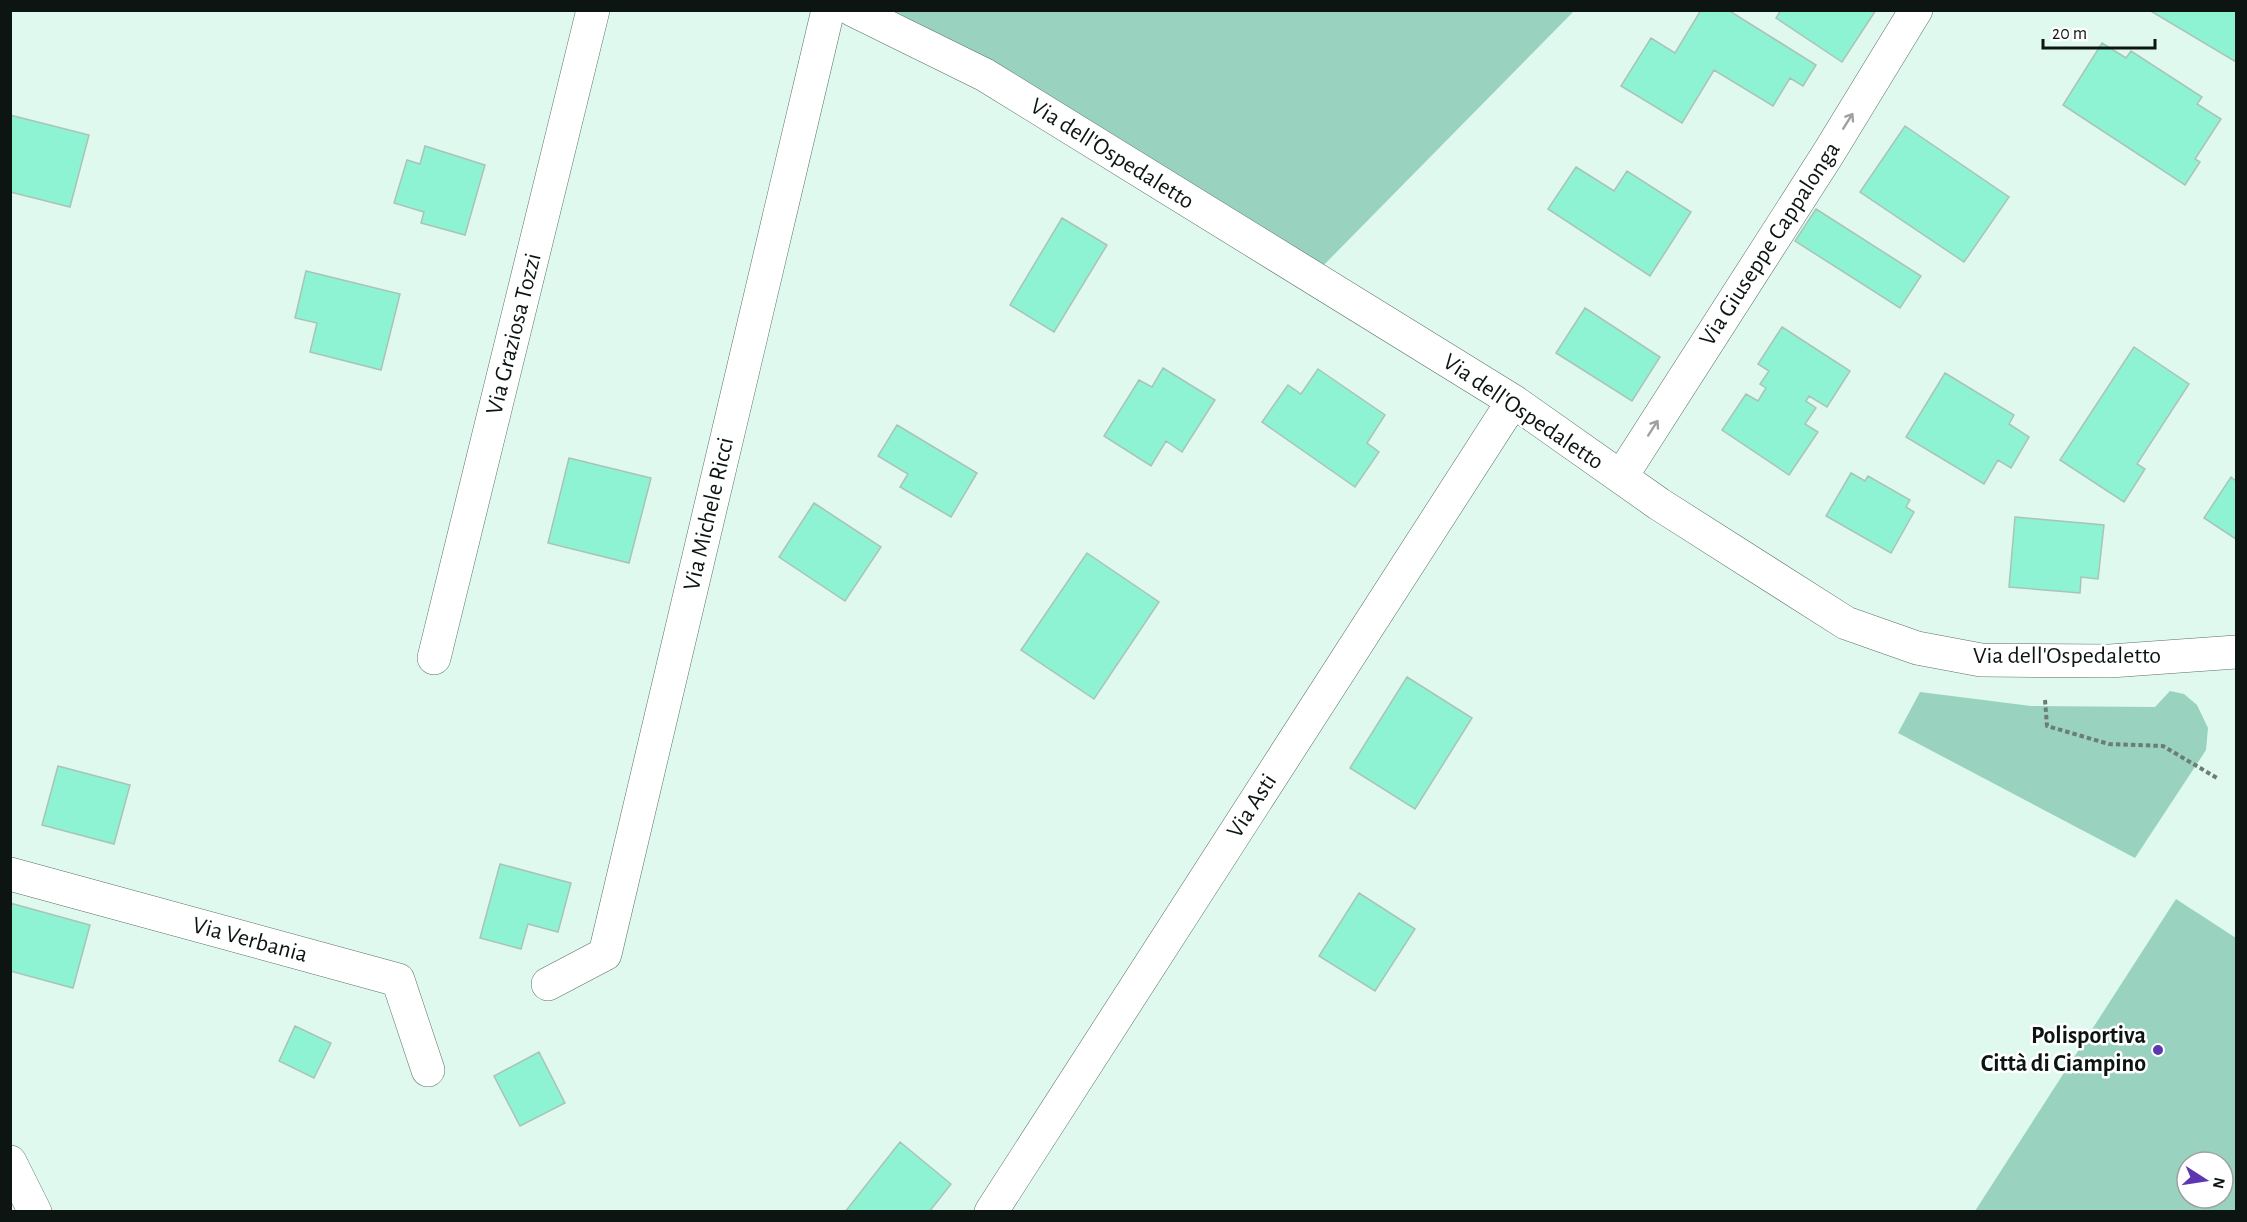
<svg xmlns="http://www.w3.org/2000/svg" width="2247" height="1222" font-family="'Alegreya Sans',sans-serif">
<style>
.green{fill:#99d2be;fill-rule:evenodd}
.building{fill:#8ef3d2;stroke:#aac3b9;stroke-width:1.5}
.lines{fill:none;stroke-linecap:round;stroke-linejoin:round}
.minor-casing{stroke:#5a7068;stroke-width:34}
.path{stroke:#6c7d77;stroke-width:4;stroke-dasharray:4.5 3;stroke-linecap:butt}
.minor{stroke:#fff;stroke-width:33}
.oneway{stroke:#9ea1a0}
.poi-dot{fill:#5c37af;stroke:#fff;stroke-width:2}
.labels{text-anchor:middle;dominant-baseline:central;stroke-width:5;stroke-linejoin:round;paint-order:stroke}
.street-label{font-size:24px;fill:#0c1512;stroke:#fff}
.poi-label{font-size:24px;font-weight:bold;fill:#0c1512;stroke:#fff;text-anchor:end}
</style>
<rect width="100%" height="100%" fill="#dff9ef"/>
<path class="green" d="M849,11H1574L1312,277Z
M2170,691L2184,694L2197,705L2208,728L2206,750L2135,858L1898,733L1920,692L2031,706L2155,707Z
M2176,899L2236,938V1211H1975ZM2187,1162H2223V1198H2187Z"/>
<path class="building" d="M1701,10H1728L1816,65L1803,86L1790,78L1773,106L1714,70L1682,123L1621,86L1651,38L1675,53Z
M1781,10H1876L1842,62L1776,18Z
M2149,10H2236V62Z
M2102,43L2126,58L2131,51L2202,97L2197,104L2221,119L2195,159L2200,162L2185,185L2063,105Z
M10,115L89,135L70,207L10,192Z
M1905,126L2009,197L1964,262L1860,192Z
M425,146L485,165L465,235L421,223L424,212L394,203L407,160L420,164Z
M1576,167L1614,191L1627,171L1691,212L1650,276L1548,209Z
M1816,209L1921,276L1900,308L1795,241Z
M1062,218L1107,245L1054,332L1010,305Z
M306,271L400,294L381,370L310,352L317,323L295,318Z
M1585,308L1660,357L1632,401L1556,353Z
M1782,327L1850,371L1827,407L1809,396L1806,401L1816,408L1805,424L1818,432L1789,475L1722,430L1746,394L1758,401L1766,388L1760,384L1769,371L1758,364Z
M2134,347L2189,384L2137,464L2145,469L2124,502L2060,460Z
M1163,368L1215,400L1182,452L1166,441L1151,466L1104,436L1139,380L1152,387Z
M1318,369L1385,415L1367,443L1379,452L1355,487L1262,422L1288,385L1301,394Z
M1945,373L2014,415L2009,424L2029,437L2011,468L1998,460L1984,484L1906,437Z
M897,425L977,473L951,517L900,487L908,474L878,456Z
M569,458L651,478L629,563L548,543Z
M1851,473L1865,481L1868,476L1910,500L1906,507L1914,512L1891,553L1826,516Z
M2231,477L2236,481V539L2204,518Z
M814,503L881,547L845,601L779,557Z
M2015,517L2104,525L2098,579L2081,577L2080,593L2009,587Z
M1087,553L1159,602L1094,699L1021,650Z
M1407,677L1472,718L1415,809L1350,768Z
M58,766L130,785L114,844L42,825Z
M500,864L571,883L558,932L528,924L521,949L480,938Z
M1359,893L1415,929L1375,991L1319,956Z
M10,903L90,925L73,988L10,971Z
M295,1026L331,1043L314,1078L279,1061Z
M539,1052L565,1103L520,1126L494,1076Z
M900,1142L951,1184L929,1212H845Z"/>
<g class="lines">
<defs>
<path id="minor" d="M853,10L985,75L1513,401L1659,504L1846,623L1917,648L1981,660L2110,661L2236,652
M1621,477L1828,154L1916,10
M434,658L593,10
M10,874L398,980L428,1070
M548,984L605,954L828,10
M10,1162L35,1212
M991,1212L1513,401"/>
</defs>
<use href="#minor" class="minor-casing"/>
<path class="path" d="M2045,700L2047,726L2109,744L2163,746L2217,778"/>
<use href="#minor" class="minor"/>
</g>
<defs><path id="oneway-shaft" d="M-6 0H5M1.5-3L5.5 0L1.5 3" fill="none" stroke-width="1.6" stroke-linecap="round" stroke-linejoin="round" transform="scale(1.5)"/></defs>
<g class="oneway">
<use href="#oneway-shaft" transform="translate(1848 121) rotate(-58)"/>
<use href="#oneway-shaft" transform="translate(1653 428) rotate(-57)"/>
</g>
<circle class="poi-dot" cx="2158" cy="1050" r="6"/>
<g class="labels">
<g class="street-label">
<text transform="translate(1112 154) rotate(32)">Via dell'Ospedaletto</text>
<text transform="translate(1770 244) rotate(-57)">Via Giuseppe Cappalonga</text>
<text transform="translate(514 334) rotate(-76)">Via Graziosa Tozzi</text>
<text transform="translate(1523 412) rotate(34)">Via dell'Ospedaletto</text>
<text transform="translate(709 514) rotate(-77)">Via Michele Ricci</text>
<text x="2067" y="656">Via dell'Ospedaletto</text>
<text transform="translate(1252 806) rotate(-57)">Via Asti</text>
<text transform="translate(250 940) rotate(15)">Via Verbania</text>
</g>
<g class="poi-label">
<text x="2146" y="1036">Polisportiva<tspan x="2146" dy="28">Città di Ciampino</tspan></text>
</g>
</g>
<rect width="2247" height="1222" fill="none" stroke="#0c1512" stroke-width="24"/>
<g transform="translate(2205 1180) rotate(102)"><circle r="28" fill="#ffffff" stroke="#9ea1a0" stroke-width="1.5"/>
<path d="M0-4.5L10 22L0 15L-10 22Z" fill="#5c37af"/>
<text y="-9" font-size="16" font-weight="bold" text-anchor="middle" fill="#0c1512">N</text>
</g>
<path d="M2043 39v9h112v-9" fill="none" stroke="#0c1512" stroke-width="3"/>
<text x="2052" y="39" font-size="18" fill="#0c1512" stroke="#ffffff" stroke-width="4.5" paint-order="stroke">20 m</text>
</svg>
